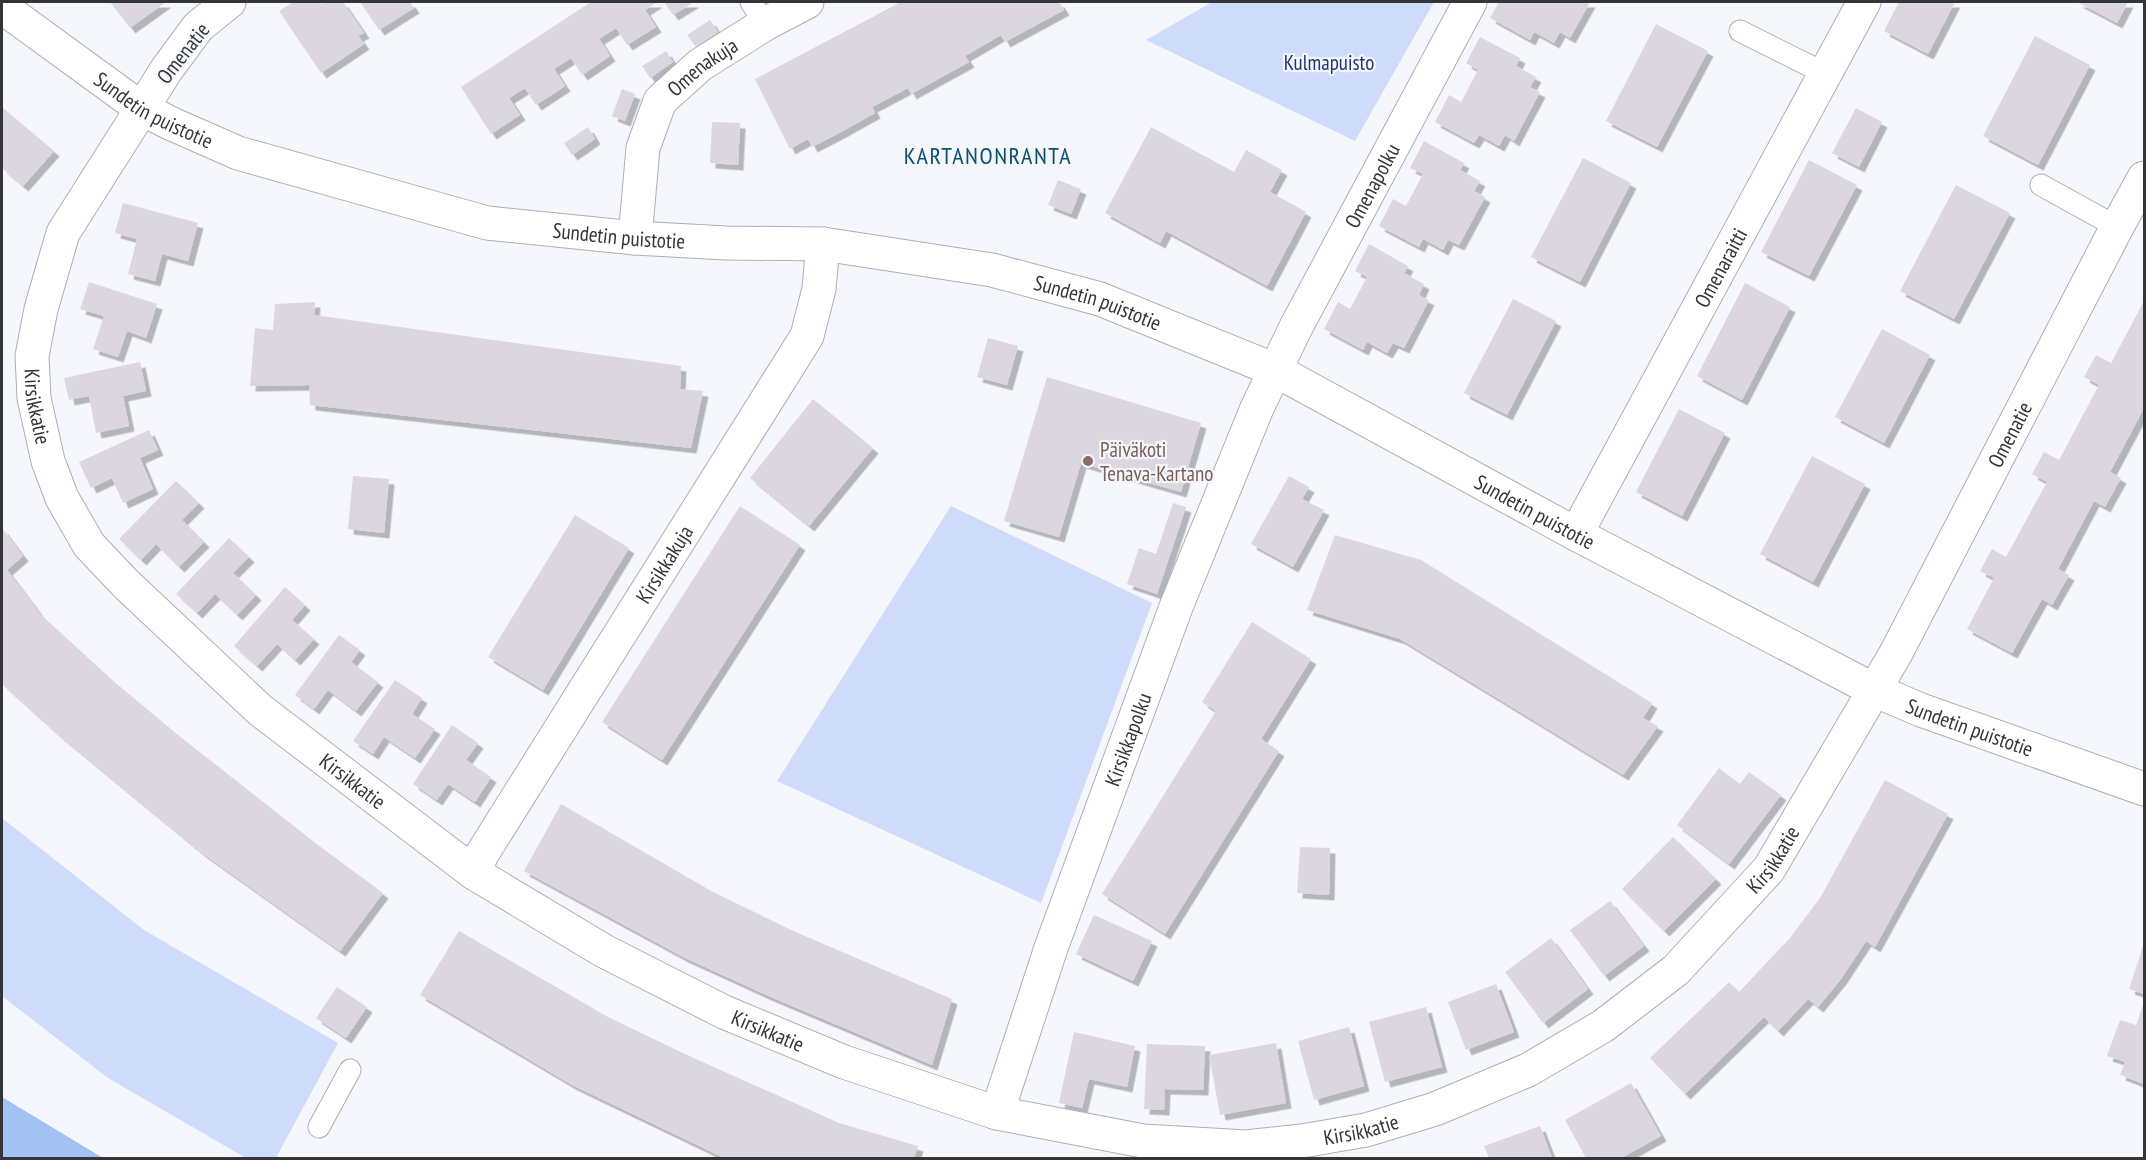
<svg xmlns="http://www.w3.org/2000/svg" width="2146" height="1160" font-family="'PT Sans Narrow',sans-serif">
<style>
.green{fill:#cedbfb}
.water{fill:#a3c2f4}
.building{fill:#dbd6e0;filter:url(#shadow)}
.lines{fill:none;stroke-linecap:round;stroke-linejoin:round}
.service-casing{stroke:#abafb8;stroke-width:23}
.minor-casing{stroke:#abafb8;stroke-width:35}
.tertiary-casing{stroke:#abafb8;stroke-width:35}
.service{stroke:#fff;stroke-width:21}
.minor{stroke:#fff;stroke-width:33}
.tertiary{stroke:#fff;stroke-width:33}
.education-dot{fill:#8d6e63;stroke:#f5f7fd;stroke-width:2}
.labels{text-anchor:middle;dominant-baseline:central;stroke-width:4.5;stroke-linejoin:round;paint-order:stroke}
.street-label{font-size:21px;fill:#333539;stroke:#f5f7fd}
.park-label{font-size:21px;fill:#233775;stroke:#f5f7fd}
.education-label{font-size:21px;fill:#785e54;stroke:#f5f7fd;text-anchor:start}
.quarter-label{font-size:24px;letter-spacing:1.5px;fill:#10506f;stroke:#f5f7fd}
</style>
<defs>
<filter id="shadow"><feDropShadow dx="5.5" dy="5.5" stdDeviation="0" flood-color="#0004"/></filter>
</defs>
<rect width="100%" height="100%" fill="#f5f7fd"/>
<path class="green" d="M1212,2H1434L1355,141L1146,40Z
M951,506L1152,603L1041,903L777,781Z
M2,818L144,930L338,1043L276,1158H246L108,1078L2,996Z"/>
<path class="water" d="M2,1097L103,1158H2Z"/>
<path class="building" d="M110,2H166L130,28Z
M293,2H320L321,4L325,2H343L364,33L358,36L364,44L321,73L279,11Z
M360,2H410L414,8L379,30Z
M591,2H657L645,10L656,27L627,45L616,28L599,39L610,56L582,75L571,58L554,69L565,86L536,105L525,88L509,98L520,115L491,134L461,87Z
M664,2H694L673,15Z
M901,2H1059L1064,10L1005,42L1001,35L965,56L969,62L911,94L908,88L872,107L875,113L841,132L812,147L808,139L790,149L755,79Z
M1499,2H1590L1570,38L1560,32L1554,43L1534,32L1530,40L1490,18Z
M1899,2H1955L1928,54L1884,31Z
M2077,2H2128L2117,23Z
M710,20L718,32L696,47L687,35Z
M1656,24L1708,51L1657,147L1606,121Z
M2035,36L2090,65L2038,165L1983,136Z
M1480,37L1520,58L1516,66L1536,77L1530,87L1540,92L1514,141L1505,135L1499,146L1479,135L1474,143L1435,122L1449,95L1461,102L1478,70L1466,63Z
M666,51L673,62L650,78L642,66Z
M622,89L635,94L625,121L612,116Z
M2,107L54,151L23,186L2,168Z
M1856,108L1882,122L1859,167L1832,153Z
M712,122L740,123L738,165L710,163Z
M588,127L595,139L572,155L564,143Z
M1151,127L1234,172L1246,150L1282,170L1270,192L1306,212L1267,286L1166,231L1160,243L1105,213Z
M1424,141L1464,163L1460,170L1480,181L1474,191L1485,197L1459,245L1448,240L1443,250L1423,239L1419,247L1379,226L1393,199L1406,206L1423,174L1410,168Z
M1583,158L1631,183L1580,282L1531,257Z
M1809,160L1857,185L1809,276L1761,252Z
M1058,180L1081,189L1071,214L1048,205Z
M1956,185L2010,213L1954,319L1900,291Z
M123,203L198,223L188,261L162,254L155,281L128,274L137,239L115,233Z
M1369,244L1408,266L1404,273L1424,284L1419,295L1429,300L1404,348L1393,343L1387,353L1367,342L1363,350L1324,329L1338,302L1350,309L1367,277L1355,271Z
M89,282L157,304L146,338L127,331L118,357L93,349L104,316L80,309Z
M1745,283L1790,307L1742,400L1697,376Z
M1513,299L1556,321L1507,415L1464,393Z
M2144,301V408L2110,472L2121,478L2105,507L2094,501L2058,569L2069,575L2052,605L2042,599L2012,653L1967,629L1994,578L1980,571L1992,549L2006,557L2047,482L2032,474L2044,452L2059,460L2099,385L2084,377L2096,355L2111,363Z
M315,302L314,315L681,366L680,389L703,391L691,448L310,405L309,385L250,386L255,328L273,330L275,304Z
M1882,329L1930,355L1884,443L1835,417Z
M988,338L1018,346L1007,385L977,377Z
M140,362L146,391L123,396L129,426L96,433L89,396L69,400L64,378Z
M1047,377L1201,423L1181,492L1081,463L1059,537L1004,521Z
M813,399L873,448L809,526L750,478Z
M1679,409L1725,433L1682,516L1636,492Z
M149,430L158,450L140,458L153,489L123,503L112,478L91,488L79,462Z
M1812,456L1865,484L1813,582L1760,554Z
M353,476L389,479L384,533L348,529Z
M1289,476L1309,487L1302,499L1324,510L1293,567L1251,544Z
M176,481L199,503L182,520L204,542L179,567L156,544L141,560L119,539Z
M1173,503L1186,507L1157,594L1127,584L1139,548L1156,554Z
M740,506L800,545L662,760L602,722Z
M575,515L629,548L543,690L488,657Z
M2,528L23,556L7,570L40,614L112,680L178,735L318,845L383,893L340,951L202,853L60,736L2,684V669L3,667L2,666Z
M1335,535L1421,560L1652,703L1643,718L1658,726L1623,775L1400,639L1307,610Z
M229,538L249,557L233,573L256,595L237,615L215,594L197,613L176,594Z
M285,587L305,605L292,620L314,639L295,660L277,644L257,666L234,646Z
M1252,622L1311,659L1261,739L1279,751L1165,934L1102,894L1216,711L1202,702Z
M339,635L360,650L351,662L378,682L356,711L328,690L314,709L295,695Z
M395,680L422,698L412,714L435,729L415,758L384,737L373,754L353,741Z
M452,725L478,743L466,760L491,777L475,802L448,784L437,800L413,784Z
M1719,768L1740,784L1749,772L1781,795L1729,864L1677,825Z
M1885,780L1948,814L1875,947L1866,941L1841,979L1818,1007L1808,999L1778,1031L1764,1017L1685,1094L1650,1058L1729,982L1739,992L1790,938L1820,898Z
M561,804L713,892L791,930L952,999L932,1065L766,995L683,957L524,871Z
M1673,837L1716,879L1664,931L1622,889Z
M1300,847L1330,848L1329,895L1297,893Z
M1610,901L1644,946L1604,976L1570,930Z
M1094,915L1152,941L1133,981L1076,954Z
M459,931L608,1017L685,1054L839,1123L918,1146L914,1158H724L572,1085L420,995Z
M1551,938L1588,989L1543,1023L1505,972Z
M2144,943V994L2129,989Z
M1496,984L1514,1032L1466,1050L1448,1002Z
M337,987L367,1007L346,1038L316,1018Z
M2144,1002V1084L2120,1075L2125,1062L2107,1056L2120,1020L2136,1025Z
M1426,1007L1442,1067L1385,1082L1369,1022Z
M1349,1027L1364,1086L1314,1100L1298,1041Z
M1074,1032L1135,1046L1127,1087L1089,1079L1082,1108L1059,1103Z
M1276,1043L1286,1103L1220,1115L1209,1055Z
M1147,1044L1205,1046L1203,1090L1165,1089L1164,1110L1144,1109Z
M1631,1083L1661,1136L1621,1158H1586L1565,1120Z
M1540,1126L1552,1158H1489L1484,1146Z"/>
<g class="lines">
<defs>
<path id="service" d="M751,2L765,24
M1740,31L1826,74
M2041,185L2117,227
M319,1127L350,1070"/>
<g id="minor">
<path id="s1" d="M229,2L198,27L167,69L63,233L41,309L32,356L34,398L48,461L62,498L89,545L126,584L260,710L474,873L604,951L724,1012L844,1062L997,1113L1143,1141L1246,1147L1302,1141L1366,1130L1435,1109L1528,1070L1603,1026L1676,970L1769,869L1896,653L2117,227L2144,178"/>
<path id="s2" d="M635,238L643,148L660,101L700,65L765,24L807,2"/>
<path id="s3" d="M1576,534L1864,2"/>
<path id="s4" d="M474,873L482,854L807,336L819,289L823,244"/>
<path id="s5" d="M997,1113L1051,948L1176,607L1257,408L1296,327L1470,2"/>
</g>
<g id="tertiary">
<path id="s6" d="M2,7L142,109L172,124L238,153L487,223L635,238L726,243L823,244L992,270L1100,299L1275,370L1576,534L1874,690L1921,710L2144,789"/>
</g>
</defs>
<use href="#service" class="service-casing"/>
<use href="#minor" class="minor-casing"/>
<use href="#tertiary" class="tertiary-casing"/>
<use href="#service" class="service"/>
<use href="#minor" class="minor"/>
<use href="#tertiary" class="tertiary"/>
</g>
<circle class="education-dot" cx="1088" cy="461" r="6"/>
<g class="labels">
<g class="street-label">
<text transform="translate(183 53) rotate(-52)">Omenatie</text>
<text stroke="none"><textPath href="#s2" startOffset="195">Omenakuja</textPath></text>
<text stroke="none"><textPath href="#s6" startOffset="184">Sundetin puistotie</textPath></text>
<text stroke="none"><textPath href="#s5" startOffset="1002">Omenapolku</textPath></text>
<text stroke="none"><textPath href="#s6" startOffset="670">Sundetin puistotie</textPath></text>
<text stroke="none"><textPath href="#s3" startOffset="303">Omenaraitti</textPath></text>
<text stroke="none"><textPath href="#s6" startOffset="1156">Sundetin puistotie</textPath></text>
<text stroke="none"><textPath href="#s1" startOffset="464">Kirsikkatie</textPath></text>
<text stroke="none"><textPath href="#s1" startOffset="3057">Omenatie</textPath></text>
<text stroke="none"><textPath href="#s6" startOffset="1642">Sundetin puistotie</textPath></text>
<text stroke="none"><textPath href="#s4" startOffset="363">Kirsikkakuja</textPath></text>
<text stroke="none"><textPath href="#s6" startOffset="2128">Sundetin puistotie</textPath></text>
<text stroke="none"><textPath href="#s5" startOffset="396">Kirsikkapolku</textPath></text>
<text stroke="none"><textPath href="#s1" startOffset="968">Kirsikkatie</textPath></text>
<text stroke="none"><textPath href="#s1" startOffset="2570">Kirsikkatie</textPath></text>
<text stroke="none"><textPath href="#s1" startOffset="1454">Kirsikkatie</textPath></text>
<text stroke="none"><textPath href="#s1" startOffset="2066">Kirsikkatie</textPath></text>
</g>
<g class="park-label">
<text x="1329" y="62">Kulmapuisto</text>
</g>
<g class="education-label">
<text x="1100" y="449">Päiväkoti<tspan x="1100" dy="24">Tenava-Kartano</tspan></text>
</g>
<g class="quarter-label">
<text x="988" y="155">KARTANONRANTA</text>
</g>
</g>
<rect width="2146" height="1160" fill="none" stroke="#333539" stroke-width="6"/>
</svg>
